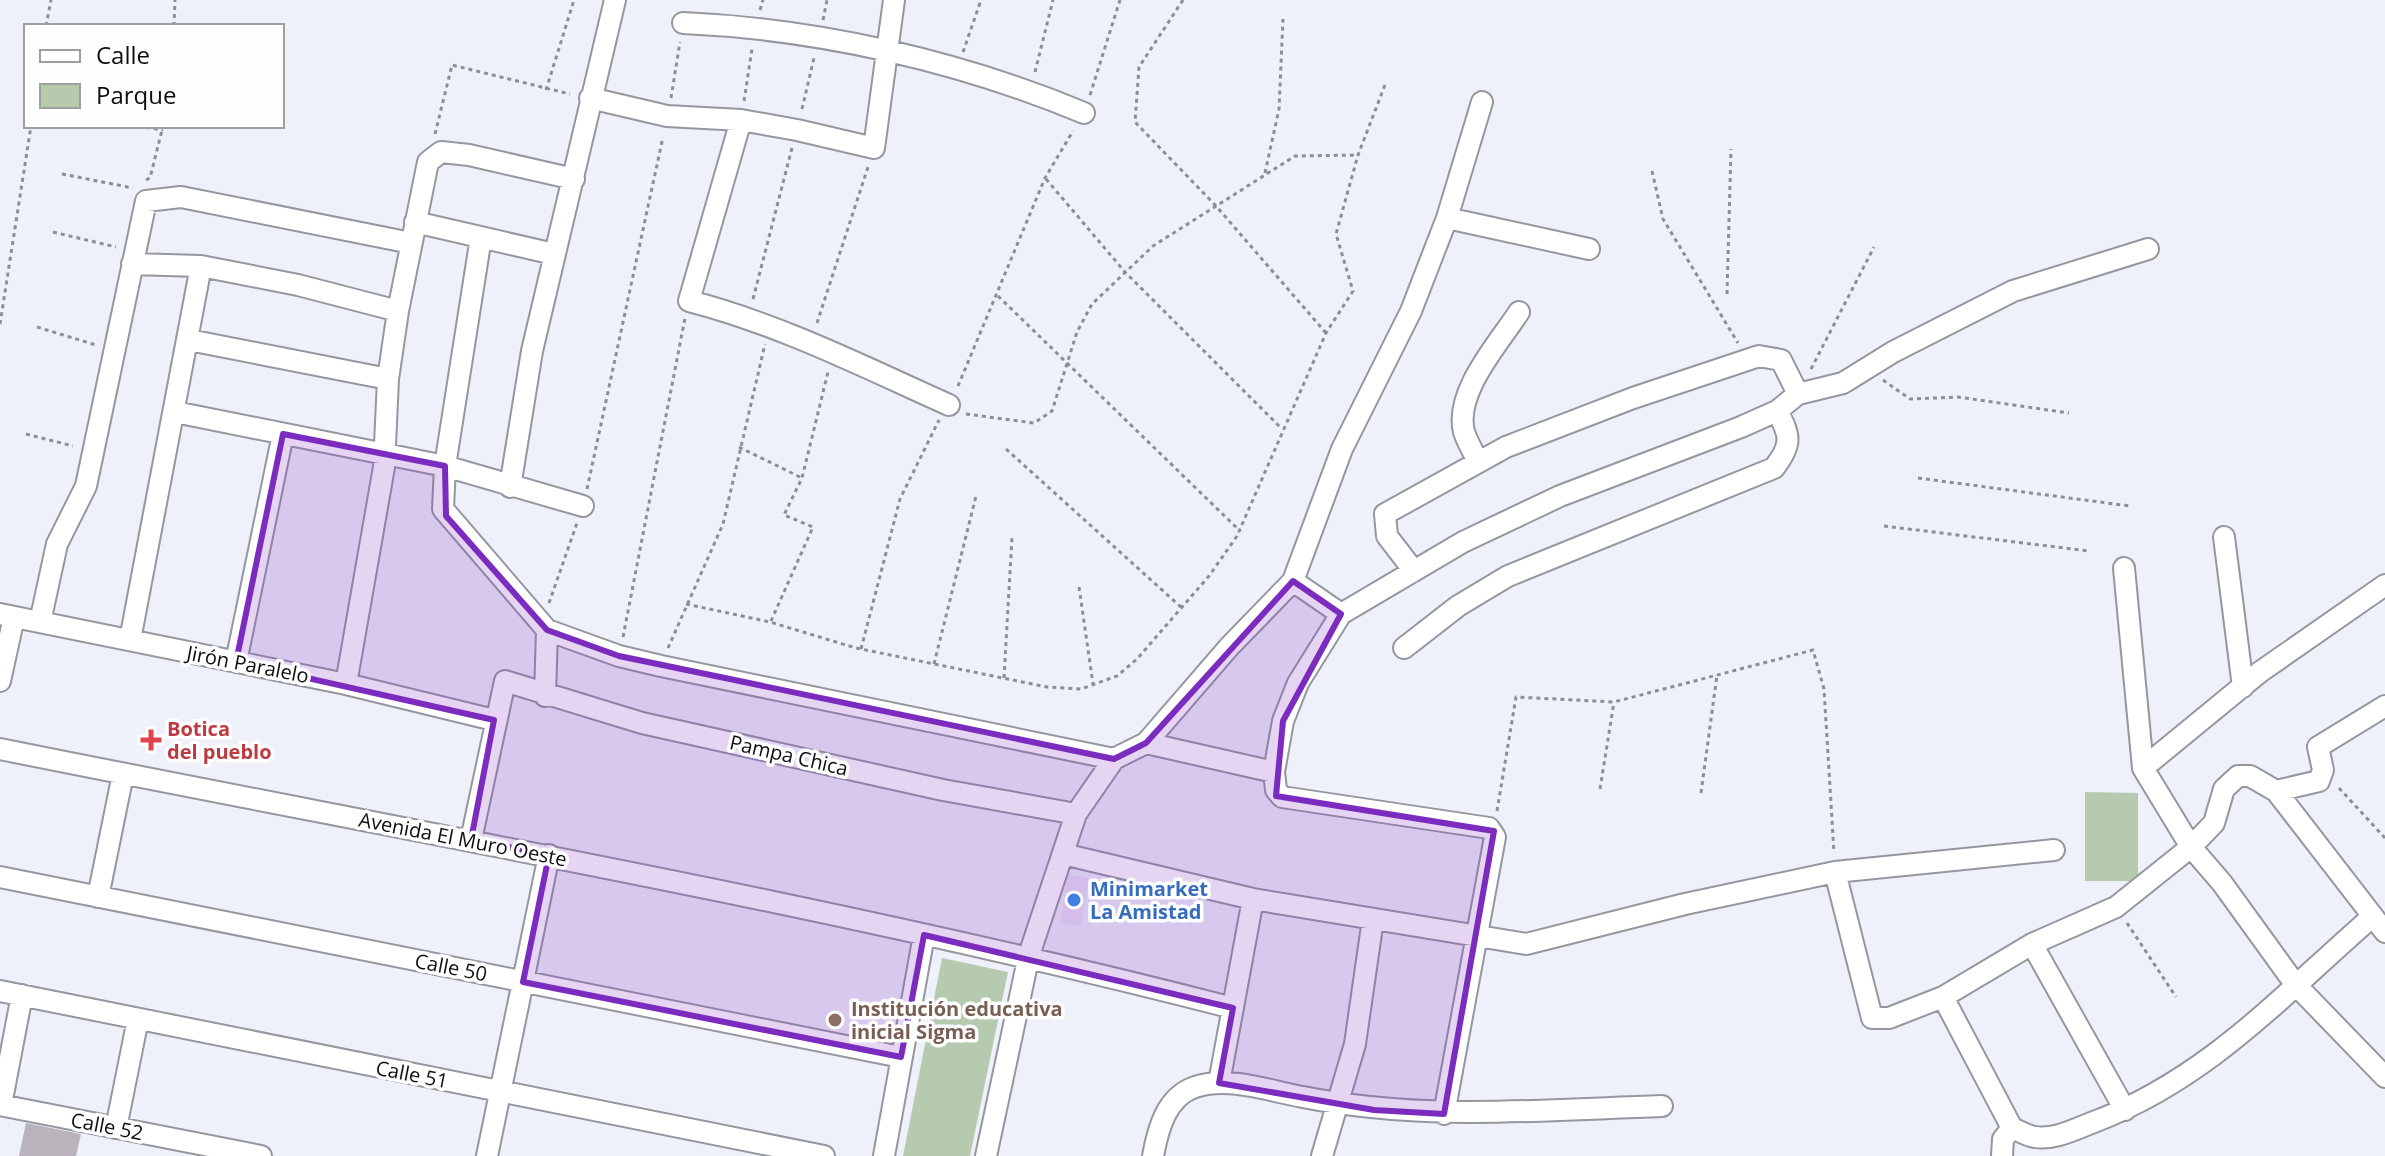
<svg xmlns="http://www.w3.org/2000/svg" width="2385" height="1156" font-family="'Open Sans',sans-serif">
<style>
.commercial{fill:#ece2f7}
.green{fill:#b6caaf}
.building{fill:#b9b3bb}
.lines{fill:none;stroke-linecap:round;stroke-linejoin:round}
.minor-casing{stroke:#9597a0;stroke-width:24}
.path{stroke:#8d8e95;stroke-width:3;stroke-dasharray:4 4;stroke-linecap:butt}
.minor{stroke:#fff;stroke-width:20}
.marked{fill:#7b2cbf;fill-opacity:0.2;stroke:#7b2cbf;stroke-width:6;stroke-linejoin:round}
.health-dot{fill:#e0444e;stroke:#fefefe;stroke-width:3}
.shop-dot{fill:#3f7fe0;stroke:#fefefe;stroke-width:3}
.education-dot{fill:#8d6e63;stroke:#fefefe;stroke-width:3}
.labels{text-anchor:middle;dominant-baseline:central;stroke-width:7;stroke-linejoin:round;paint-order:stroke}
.street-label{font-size:20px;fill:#0e0e12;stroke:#fefefe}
.health-label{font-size:20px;font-weight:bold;fill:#be3a42;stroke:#fefefe;text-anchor:start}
.shop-label{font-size:20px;font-weight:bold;fill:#366cbe;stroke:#fefefe;text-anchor:start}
.education-label{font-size:20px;font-weight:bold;fill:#785e54;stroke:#fefefe;text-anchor:start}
</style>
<rect width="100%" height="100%" fill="#eef0fa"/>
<path class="commercial" d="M1067,874L1089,878L1081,926L1061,923Z"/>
<path class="green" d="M2085,792L2138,793V881H2085Z
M942,958L1008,972L970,1156H903Z"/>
<path class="building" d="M26,1123L81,1134L76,1156H19Z"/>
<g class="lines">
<defs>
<path id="minor" d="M683,23C819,29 959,61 1084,113
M590,98L667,116L741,120L797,130L874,148L894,0
M741,120L689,301C779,324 864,367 949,405
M1447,218L1589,249
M415,222L554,254
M481,237L445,466L443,509L547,630L619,656L661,666L1114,759
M132,264L201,266L298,285L398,311
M189,340L388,379
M175,412L445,466L583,506
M1478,461C1473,452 1467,441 1464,432C1454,392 1499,343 1519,312
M510,487L532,351L615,0
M2224,537L2243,687
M2124,568L2143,768
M1414,571L1387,536L1385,514L1506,447L1633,398L1759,356L1781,360L1798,394
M1293,581L1341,614
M2385,585L2260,672L2143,768L2191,847L2222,883L2295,984L2385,1077
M0,614L346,684L494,720
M40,622L57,544L86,486L146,201L181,197L411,243
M130,640L201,266
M1404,648L1458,606L1508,576L1774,468C1792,445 1791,436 1777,411
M236,662L283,434
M0,681L14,617
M346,684L384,467L388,379L398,311L428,162L441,152L469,155L574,179
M545,696L547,630
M1146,743L1274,772
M0,749C412,832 826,903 1233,1008
M2276,791L2385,932
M471,840L505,681L642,723L943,790L1076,814
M1063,854L1253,899L1526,944L1685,904L1835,872L2054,850
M1835,872L1872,1018H1889L1943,997L2032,944L2116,907L2191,847L2214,823L2224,789L2238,776H2250L2276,791L2319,781L2323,770L2318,747L2385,706
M0,877L901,1057
M98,897L123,774
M2032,944L2125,1110
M0,991L824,1156
M1943,997L2012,1128C2020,1131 2027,1136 2035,1137C2055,1140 2075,1129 2094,1122C2209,1078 2281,996 2372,917
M1219,1083L1253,899
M0,1105L261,1156
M1,1105L22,995
M1444,1114L1495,837L1489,828L1282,797L1276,790L1274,772L1283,721L1298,683L1341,614L1463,542L1560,496L1741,427L1777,411L1798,394L1843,383L1893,352L2013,291L2148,249
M116,1128L138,1019
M487,1156L549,855
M884,1156L924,935
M986,1156L1029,955L1076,814L1114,759L1146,743L1229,647L1293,581L1342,449L1411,311L1447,218L1482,102
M1153,1156C1158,1129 1166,1097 1195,1087C1230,1076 1269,1091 1303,1097C1423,1121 1541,1110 1662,1106
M1322,1156L1355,1044L1373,919
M2002,1156L2003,1139L2012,1128"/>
</defs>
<use href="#minor" class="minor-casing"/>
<path class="path" d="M1183,0L1139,67L1135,122L1216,206L1326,333
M760,10L763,0
M823,20L827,0
M46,26L51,0
M174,26L175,0
M963,52L981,0
M1035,72L1053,0
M546,90L574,0
M1090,95L1120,0
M671,98L680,42
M744,101L752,49
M802,109L814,58
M138,126L163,130
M435,134L452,65L570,94
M1652,171L1663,219L1738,343
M1265,173L1279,109L1283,19
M62,174L133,188
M1046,179L1125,272L1282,429
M146,180L150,178L163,126
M53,232L116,247
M1727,294L1731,149
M998,296L1239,530
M753,299L792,148
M817,323L868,167
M0,324L31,126
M37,327L96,345
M1811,369L1874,247
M1883,380L1910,399L1958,397L2069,413
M958,386L1045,178L1073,131
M966,414L1034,423L1052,411L1077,332L1092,304L1153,246L1295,156L1358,155
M26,434L73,446
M739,447L802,478
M1006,449L1182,608
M1918,478L2130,506
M587,489L663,137
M1884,526L2089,551
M1079,587L1093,684
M549,603L577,523
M686,604L770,622L856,648L1047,687L1081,689L1117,676L1137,659L1209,576L1237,536L1326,333L1353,291L1336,234L1358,155L1385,85
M771,621L813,527L784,515L802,478L828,372
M623,637L685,318
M668,648L723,524L765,344
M861,649L900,499L939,420
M934,664L976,496
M1004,678L1012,537
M2339,788L2385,838
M1600,789L1614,702
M1701,793L1717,675
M1497,811L1516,697L1614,702L1813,650L1824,689L1834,853
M2127,923L2176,997"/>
<use href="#minor" class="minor"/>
</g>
<path class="marked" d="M283,434L445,466L446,516L547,630L619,656L1114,759L1146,743L1293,581L1341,614L1283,721L1276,796L1494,831L1444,1114L1374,1110L1219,1083L1233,1008L924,935L901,1057L523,982L549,855L471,840L494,720L236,662Z"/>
<path class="health-dot" d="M147 728h8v8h8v8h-8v8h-8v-8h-8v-8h8z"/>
<circle class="shop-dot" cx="1074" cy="900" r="8"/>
<circle class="education-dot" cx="835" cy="1020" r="8"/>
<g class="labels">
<g class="street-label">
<text transform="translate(248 664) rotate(11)">Jirón Paralelo</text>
<text transform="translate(789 755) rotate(13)">Pampa Chica</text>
<text transform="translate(463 839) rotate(11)">Avenida El Muro Oeste</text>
<text transform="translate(451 967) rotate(11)">Calle 50</text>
<text transform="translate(412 1074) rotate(11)">Calle 51</text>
<text transform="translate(107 1126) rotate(11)">Calle 52</text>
</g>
<g class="health-label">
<text x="167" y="728">Botica<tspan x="167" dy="23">del pueblo</tspan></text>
</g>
<g class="shop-label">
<text x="1090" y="888">Minimarket<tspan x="1090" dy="23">La Amistad</tspan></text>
</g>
<g class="education-label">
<text x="851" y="1008">Institución educativa<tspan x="851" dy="23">inicial Sigma</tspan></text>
</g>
</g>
<rect x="24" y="24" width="260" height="104" fill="#fefefe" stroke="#9e9ea0" stroke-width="2"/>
<rect x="40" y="50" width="40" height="12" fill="#ffffff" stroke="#9e9ea0" stroke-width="2"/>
<text x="96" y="64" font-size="24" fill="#0e0e12">Calle</text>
<rect x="40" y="84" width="40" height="24" fill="#b6caaf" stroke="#9e9ea0" stroke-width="2"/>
<text x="96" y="104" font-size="24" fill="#0e0e12">Parque</text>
</svg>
